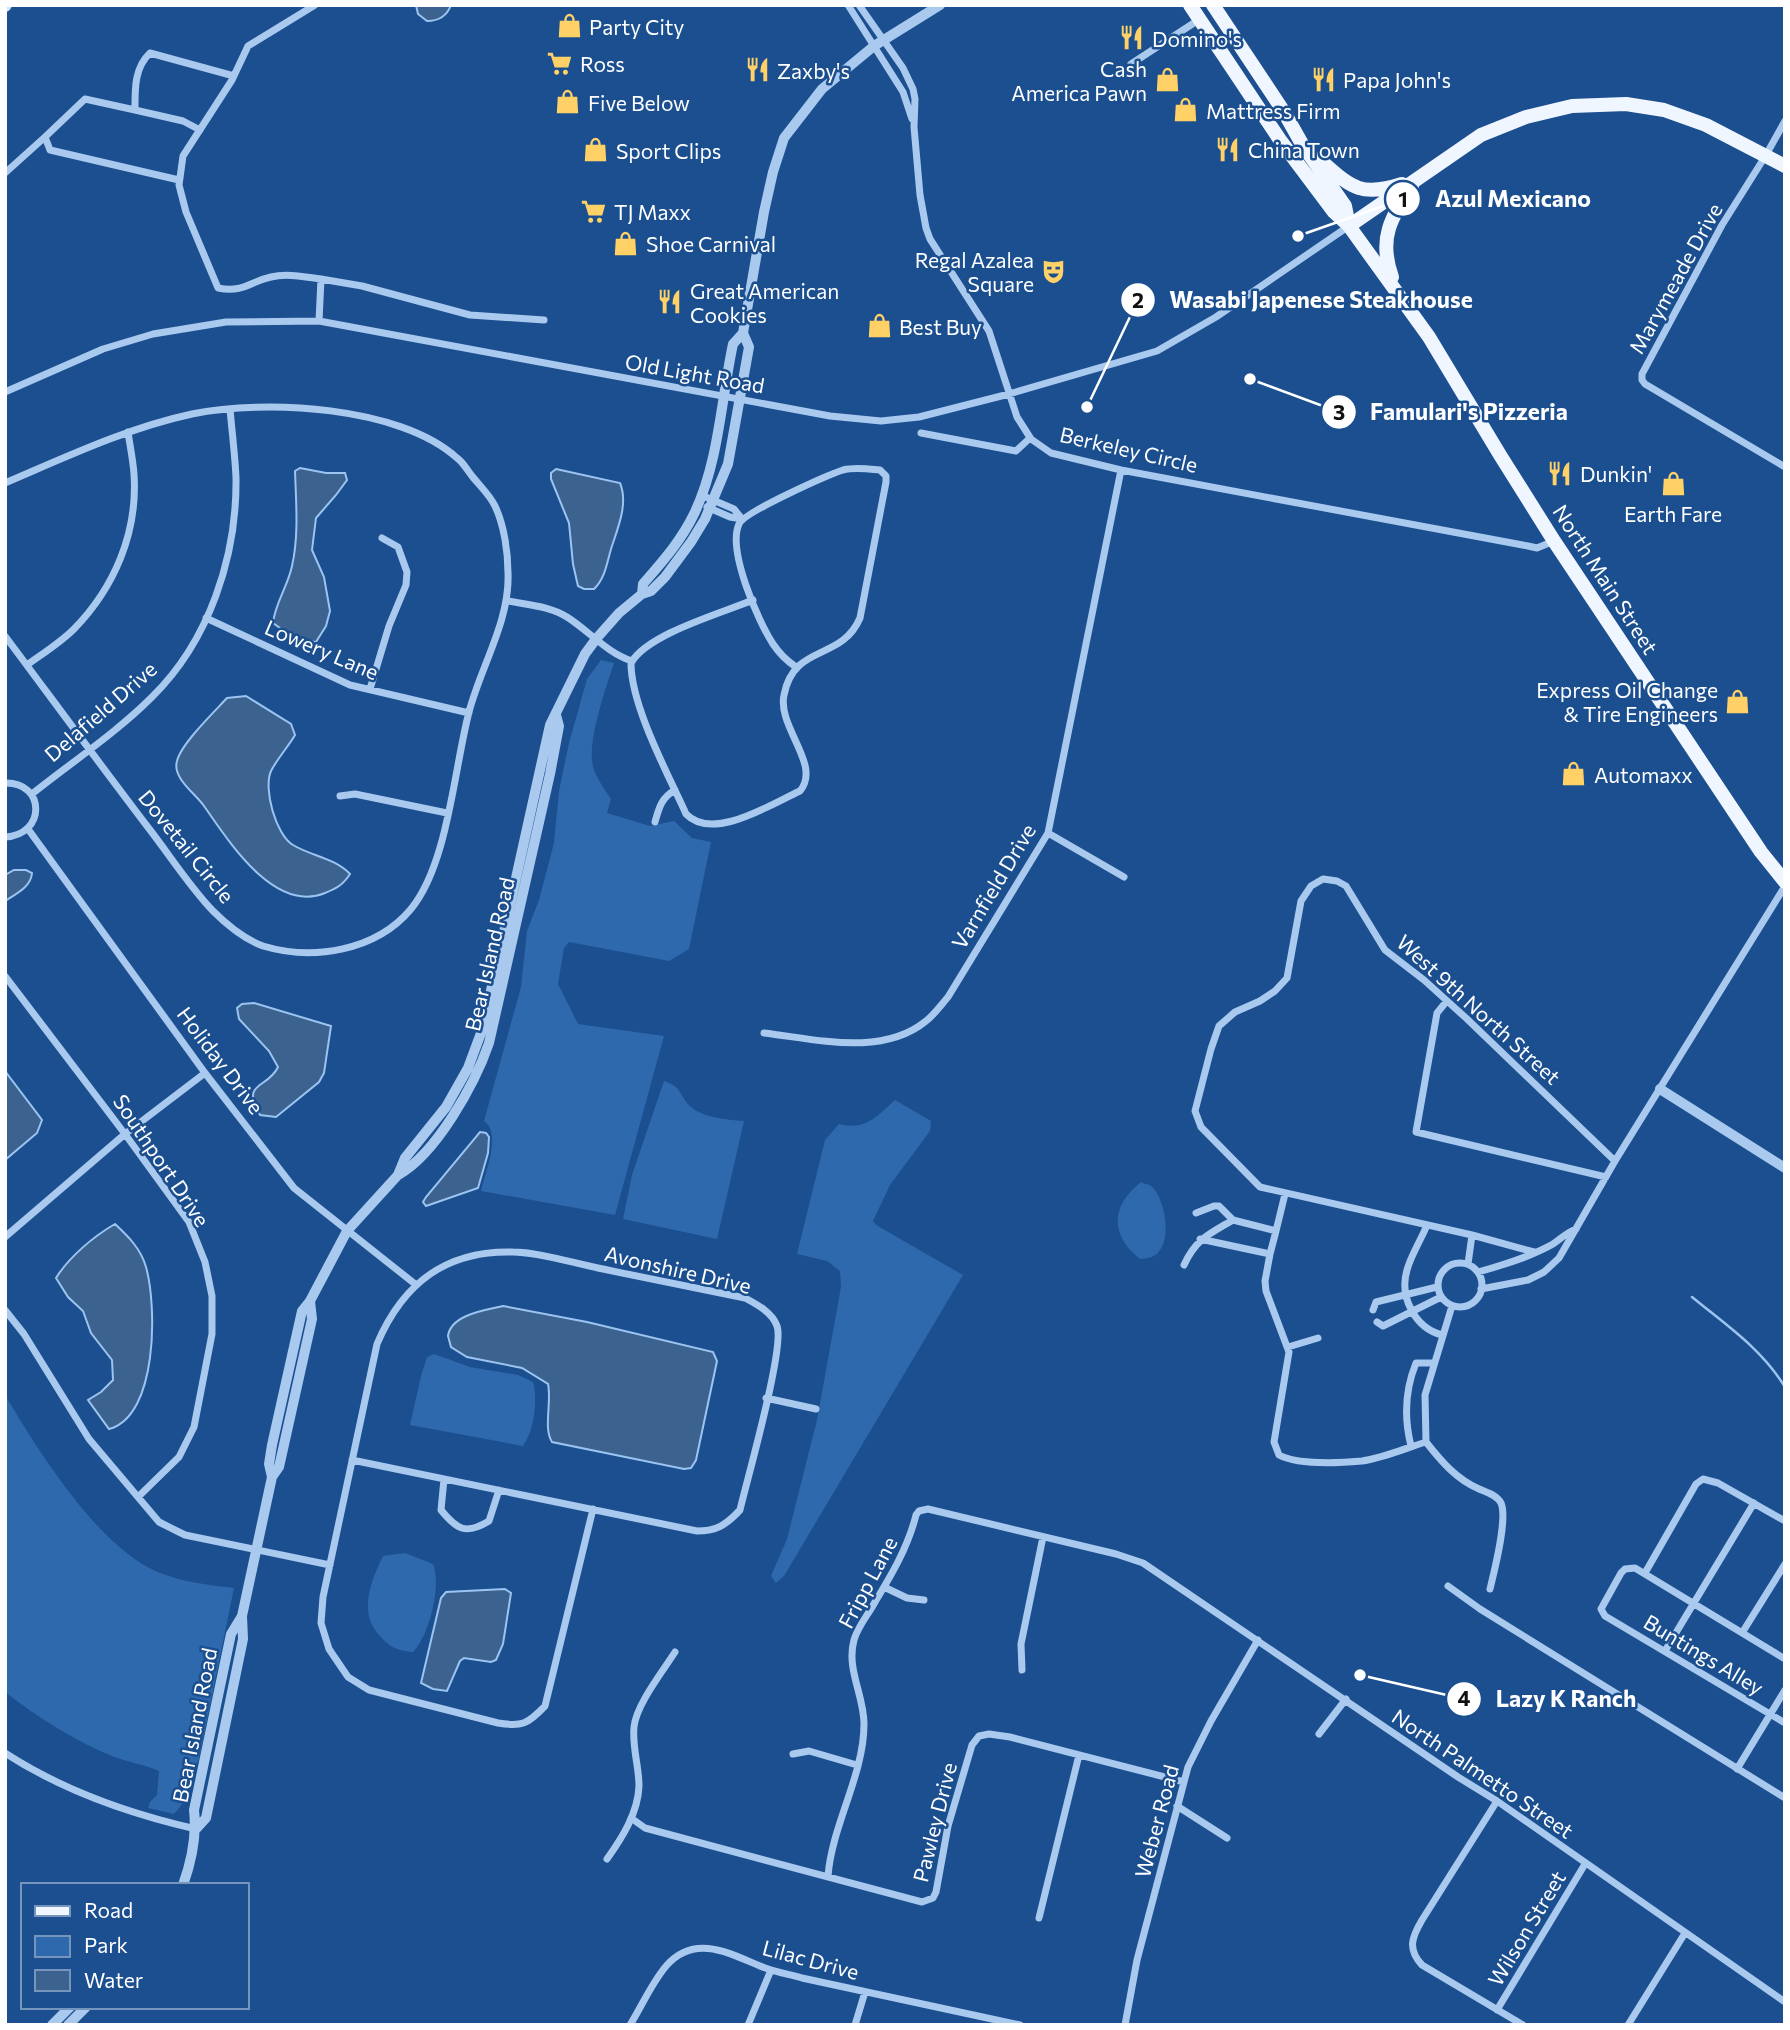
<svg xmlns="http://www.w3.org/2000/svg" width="1790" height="2030" font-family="Commissioner,sans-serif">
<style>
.green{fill:#2e69ad}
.water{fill:#3c6290;stroke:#9cc4f0;stroke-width:2}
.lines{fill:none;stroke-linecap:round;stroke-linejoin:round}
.stream{stroke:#9cc4f0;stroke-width:2.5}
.minor{stroke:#a9c9ee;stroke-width:7}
.tertiary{stroke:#a9c9ee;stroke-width:10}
.secondary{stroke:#d6e6fa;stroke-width:12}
.primary{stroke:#f0f6ff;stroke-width:14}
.labels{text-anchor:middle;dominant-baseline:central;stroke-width:5;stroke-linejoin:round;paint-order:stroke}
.poi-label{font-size:21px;fill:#fff;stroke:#1b4f8f;text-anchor:start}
.street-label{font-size:21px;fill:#fff;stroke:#1b4f8f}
.leader{fill:none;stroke:#fff;stroke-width:2.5}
.callout-dot{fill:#fff;stroke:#1b4f8f;stroke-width:2.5}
.mark-label{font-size:21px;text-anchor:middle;font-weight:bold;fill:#111}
.callout-label{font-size:23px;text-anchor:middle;font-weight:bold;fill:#fff;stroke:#1b4f8f;stroke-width:5;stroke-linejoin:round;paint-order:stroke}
</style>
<rect width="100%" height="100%" fill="#1b4f8f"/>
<path class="green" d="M601,660L614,663C606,688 585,746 594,770C598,780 605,790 611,799L607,813L650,826L674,821L692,838L711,842L689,949L669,961L569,942L564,948L558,984L578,1024L664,1036L615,1215L481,1191C485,1173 502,1133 484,1121L521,987L527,931L539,900L554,843L559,791L569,743L587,679Z
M664,1081C683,1087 679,1096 691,1107C704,1118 729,1120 744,1121L717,1239L623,1219L632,1175Z
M895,1100L931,1121L930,1131L890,1185L873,1221L876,1225L963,1275L784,1576L776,1583L771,1576L787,1539L817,1420L841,1287L840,1271L827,1261L797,1254L825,1140L839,1124C866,1131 877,1116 895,1100Z
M1141,1182C1144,1184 1148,1184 1151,1186C1165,1198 1171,1236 1160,1250C1155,1258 1148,1258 1140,1259C1110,1235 1110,1207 1141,1182Z
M434,1354L470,1367L518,1375L533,1382C538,1400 534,1431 523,1446L410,1425L421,1376L427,1357Z
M5,1395C38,1450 98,1548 160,1573C183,1582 208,1585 234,1588L199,1759C189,1777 189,1800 174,1814L148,1808L150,1802L157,1795L159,1771C143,1764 127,1762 112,1756C75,1741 37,1717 5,1692Z
M405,1553L433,1564C442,1585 429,1636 413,1652C398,1651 389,1647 379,1635C358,1612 371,1581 383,1556Z"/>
<path class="water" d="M416,5H451C447,16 438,21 427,21L418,14Z
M300,468L326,473H345L347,480L336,495L316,518L312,550L324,577L330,611L326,626L316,642L297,640L273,623C275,603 288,586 292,566C299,536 296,501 295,471Z
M556,469L620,483C628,502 619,525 613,543C607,559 607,576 594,589H584L578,586L573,564L569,523L551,479V473Z
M246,696L291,724L295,735C288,747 277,759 271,771C263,789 276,835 293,845C311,856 335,858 350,874C343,885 337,888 325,893C274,914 228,840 204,806C195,793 172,778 177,761C181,744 214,712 227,698Z
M14,870H26L32,873C31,887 16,894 5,901V875Z
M254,1003L331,1026L324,1073L319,1082L276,1117L260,1115C240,1081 268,1089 278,1067L269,1051L239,1019L237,1008L242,1004Z
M5,1071L42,1120L37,1133L5,1160Z
M480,1132L486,1133L489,1137L488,1153L478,1188L426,1206L423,1202L426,1197Z
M115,1224C128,1236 141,1249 146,1267C157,1306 158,1416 109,1429L88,1400L101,1392L113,1380L112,1360L91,1333L83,1311L68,1297L56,1278C69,1257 94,1236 115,1224Z
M503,1306L587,1322L713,1352L717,1361L696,1460L691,1468L684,1469L552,1442C543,1428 552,1402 548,1384L522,1368L467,1357L451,1347C451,1347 448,1336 448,1336C451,1314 487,1310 503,1306Z
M505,1589L511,1593L503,1644L496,1660L491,1662L464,1658L460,1661L447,1691L433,1689L421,1683L441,1598L446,1592Z"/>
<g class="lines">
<path class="stream" d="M1692,1297C1726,1325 1761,1348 1785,1387"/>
<path class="minor" d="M315,5L248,46L232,80L183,156L179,185L186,212L218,288C243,293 249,282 271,277C287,273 305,277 321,279L319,321
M848,5L903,92L912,119
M859,5L903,68L913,89L915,99L914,127L920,195L926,228L930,239L989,331L1017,417L1031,439L1051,453L1121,470L1528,546L1537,548L1554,541
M1131,64L1200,19
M135,110L183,121L200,130
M1785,121L1766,155L1722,225L1642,374V380L1645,384L1785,467
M5,173L45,137
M179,180L50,150L45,137L85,99L135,110C135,90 134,68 150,53L234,76
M321,279L362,286L470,315L544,320
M5,392L103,349L153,334L226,322L319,321L830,416L881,421L919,417L1009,394L1157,351L1216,317L1349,226
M921,433L1016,451L1030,438
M5,483C66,457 127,428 192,414C265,399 400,406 457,458C463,462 467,470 472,476C479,485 490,495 495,506C504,525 508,552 508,573C510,621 481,666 469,712C454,769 448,864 411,909C376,951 313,961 263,946C244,939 227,925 213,911C189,886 169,854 147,826C99,763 52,699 5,636
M701,495L734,509L742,519
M707,507L730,517L742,519
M753,600C722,613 647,634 631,663C631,706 668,774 686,814C713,842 771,804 800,791C822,765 777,727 784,695C794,643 841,662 860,618L886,482V476L880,470C868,469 855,467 843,470C828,475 744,512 739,524C727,550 758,621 773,644C779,653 787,661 796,667
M508,601C528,605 550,606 567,617C589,631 607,653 632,661
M206,618L350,685L469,713
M27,665C42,654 60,643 74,629C114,588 138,533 134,474C133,460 130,446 128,432
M370,689L389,626L406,585L407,572L398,547L382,538
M5,783C46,782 46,835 5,837
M32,794C72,762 116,733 152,697C209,641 237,557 236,478C235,455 232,432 230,409
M340,796L355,794L447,813
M655,822C659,808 661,798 675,790
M28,829L205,1073L294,1188L415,1284
M1048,833L1124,877
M5,976L125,1134L189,1222L205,1262L212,1296V1334L194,1427L179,1457L138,1497
M1446,1002L1437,1013L1416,1132L1606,1177
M764,1033C816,1039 882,1057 926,1021C934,1015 941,1005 948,997L1048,833L1121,470
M1196,1213L1214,1206H1219L1233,1220L1276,1231L1285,1194
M1427,1225C1421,1240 1411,1255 1407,1270C1399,1297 1415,1328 1442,1335
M5,1237L125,1134L205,1073
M1200,1239L1270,1254L1276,1231
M1534,1252L1472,1235L1260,1187L1201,1127L1195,1111L1211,1049L1219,1026L1235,1012L1260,1001L1275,991L1287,978L1301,901L1311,886L1323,879L1337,881L1346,886L1385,950L1424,980L1466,1018L1615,1161
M1270,1254L1265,1281L1266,1291L1289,1352L1274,1442L1279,1455C1298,1465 1340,1463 1362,1461C1383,1458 1406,1448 1426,1442L1425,1395L1452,1306
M1438 1285a22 22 0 1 1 44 0a22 22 0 1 1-44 0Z
M1468,1264L1472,1235
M1184,1265C1196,1239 1209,1234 1233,1220
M1478,1272C1503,1265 1530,1257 1553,1244C1561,1239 1567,1232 1576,1229
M1481,1289L1528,1280L1544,1272L1559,1258L1615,1161L1785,886
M5,1310L24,1334L89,1439L159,1522L185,1535L330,1565
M1373,1310L1376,1302L1437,1287
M1377,1322L1383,1326L1441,1297
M1288,1347L1318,1338
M766,1398L816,1409
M1426,1442C1441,1461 1456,1479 1479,1489C1486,1492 1497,1495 1501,1503C1508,1519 1494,1572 1490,1589
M1411,1446C1404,1418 1405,1390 1416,1363H1434
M352,1460C467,1484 582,1507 697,1531C717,1531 726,1525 740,1510C747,1480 785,1347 777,1326C772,1312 756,1304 745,1298C697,1288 650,1279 603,1269C576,1264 539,1252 513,1252C446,1250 403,1283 377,1344L323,1597L321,1623L329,1649L348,1677L369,1690L498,1723C522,1727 528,1724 545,1706L593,1509
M444,1479L441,1510C457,1530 466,1535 489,1521L499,1490
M1645,1573L1696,1484L1703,1479L1718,1483L1785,1521
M1448,1586L1480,1609L1785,1798
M884,1587L907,1598L924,1600
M1742,1633L1785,1564
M1665,1651L1754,1503
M1785,1659L1635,1568L1625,1569L1621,1573L1601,1609L1605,1616L1785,1723
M1022,1670L1021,1644L1043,1537
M1319,1734L1346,1699
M5,1753C62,1790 130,1814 196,1829
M793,1754L809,1751L857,1765
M1737,1769L1785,1690
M1497,1801L1422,1920C1412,1937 1407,1949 1422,1965L1523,2025
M1177,1806L1227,1838
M631,1818L645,1828L922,1902L933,1898L936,1892L948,1826L972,1745L979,1736L989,1734L1010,1737L1184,1782
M607,1859C622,1838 638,1813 639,1786C639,1766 632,1747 634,1727C636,1705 663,1671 675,1652
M828,1876C832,1825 864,1775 864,1724C864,1695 846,1669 854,1640C858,1626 868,1615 875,1602C892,1574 908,1547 916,1515L919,1511L928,1509L1116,1554L1143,1563L1458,1777L1497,1801L1785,2002
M1039,1918L1079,1755
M1497,2010L1585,1864
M630,2025C642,2006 652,1982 667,1965C695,1934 729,1953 760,1966C774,1972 788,1974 802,1978L1020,2025
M748,2025L771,1970
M855,2025L865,1992
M1125,2025L1137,1960L1188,1767L1211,1721L1258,1640
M1628,2025L1685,1933"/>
<path class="tertiary" d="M642,594L643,584C662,562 681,541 694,514C719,462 721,400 733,344L743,333L764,212L773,172L784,138L822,89L874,46L940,5
M1660,1089L1785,1168
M398,1175C436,1154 475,1084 489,1043L550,774L559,726L556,715
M272,1477L279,1467L312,1319L310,1301
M196,1829L206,1818L243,1639L242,1616L272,1477L269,1464L272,1445L302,1311L310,1301L347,1231L398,1175L405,1158L446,1107L468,1068L481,1033L488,1004L550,725L585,654L596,639L619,613L642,594L651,591L665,577L691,542L705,519L728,464L749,347L743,333
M183,1885C192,1860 197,1836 194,1810L231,1634L242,1616
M52,2025L70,2007
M68,2025L86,2007"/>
<path class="secondary" d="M5,6L6,5"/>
<path class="primary" d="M1190,5L1280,140L1334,212L1349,226L1429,337L1500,455L1554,541L1761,852L1785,882
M1213,5L1284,112L1302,144L1345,206L1349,226
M1319,159C1350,186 1359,198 1402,184
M1349,226L1481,135L1526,117L1572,106L1626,104L1664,110L1706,125L1785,166
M1392,277C1378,238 1391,218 1412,186"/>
</g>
<defs>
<symbol id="shop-bare" viewBox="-9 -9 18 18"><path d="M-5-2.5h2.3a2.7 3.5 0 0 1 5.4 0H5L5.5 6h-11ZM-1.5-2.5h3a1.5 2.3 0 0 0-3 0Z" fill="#ffd166" stroke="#1b4f8f" stroke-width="2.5" paint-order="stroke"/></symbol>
<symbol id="restaurant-bare" viewBox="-9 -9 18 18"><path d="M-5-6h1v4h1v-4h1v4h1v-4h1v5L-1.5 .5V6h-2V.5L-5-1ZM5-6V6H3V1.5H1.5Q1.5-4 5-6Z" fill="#ffd166" stroke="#1b4f8f" stroke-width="2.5" paint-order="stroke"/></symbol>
<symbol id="supermarket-bare" viewBox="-9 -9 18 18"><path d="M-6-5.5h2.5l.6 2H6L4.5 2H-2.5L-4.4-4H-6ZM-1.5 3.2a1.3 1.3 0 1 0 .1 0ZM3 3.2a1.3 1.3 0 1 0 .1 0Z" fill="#ffd166" stroke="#1b4f8f" stroke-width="2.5" paint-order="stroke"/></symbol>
<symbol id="theatre-bare" viewBox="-9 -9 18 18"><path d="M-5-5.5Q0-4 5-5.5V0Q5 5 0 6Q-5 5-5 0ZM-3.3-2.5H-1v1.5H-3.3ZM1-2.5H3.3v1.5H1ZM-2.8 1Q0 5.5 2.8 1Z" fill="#ffd166" stroke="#1b4f8f" stroke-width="2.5" paint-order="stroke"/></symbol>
</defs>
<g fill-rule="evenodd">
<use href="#shop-bare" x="552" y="8" width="35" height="35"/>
<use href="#restaurant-bare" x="1114" y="20" width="35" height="35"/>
<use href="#supermarket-bare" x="542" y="46" width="35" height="35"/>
<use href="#restaurant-bare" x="740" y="52" width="35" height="35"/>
<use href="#restaurant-bare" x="1306" y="62" width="35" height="35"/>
<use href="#shop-bare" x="1150" y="62" width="35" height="35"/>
<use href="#shop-bare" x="550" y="84" width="35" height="35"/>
<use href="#shop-bare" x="1168" y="92" width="35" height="35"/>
<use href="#restaurant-bare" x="1210" y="132" width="35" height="35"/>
<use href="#shop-bare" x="578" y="132" width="35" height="35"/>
<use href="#supermarket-bare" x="576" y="194" width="35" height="35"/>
<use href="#shop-bare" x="608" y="226" width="35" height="35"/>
<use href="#theatre-bare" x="1036" y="254" width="35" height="35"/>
<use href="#restaurant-bare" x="652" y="284" width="35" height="35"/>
<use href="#shop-bare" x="862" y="308" width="35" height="35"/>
<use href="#restaurant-bare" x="1542" y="456" width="35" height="35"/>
<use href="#shop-bare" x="1656" y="466" width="35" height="35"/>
<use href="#shop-bare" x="1720" y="684" width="35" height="35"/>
<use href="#shop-bare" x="1556" y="756" width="35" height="35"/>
</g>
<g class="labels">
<g class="poi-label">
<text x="589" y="26">Party City</text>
<text x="1152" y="38">Domino's</text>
<text x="580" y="63">Ross</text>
<text x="1147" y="68" text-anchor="end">Cash<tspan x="1147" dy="24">America Pawn</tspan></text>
<text x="777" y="70">Zaxby's</text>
<text x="1343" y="79">Papa John's</text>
<text x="588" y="102">Five Below</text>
<text x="1206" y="110">Mattress Firm</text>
<text x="1248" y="149">China Town</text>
<text x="616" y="150">Sport Clips</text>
<text x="614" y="211">TJ Maxx</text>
<text x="646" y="243">Shoe Carnival</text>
<text x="1034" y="259" text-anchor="end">Regal Azalea<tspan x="1034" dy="24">Square</tspan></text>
<text x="690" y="290">Great American<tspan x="690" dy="24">Cookies</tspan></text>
<text x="899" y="326">Best Buy</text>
<text x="1580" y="473">Dunkin'</text>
<text x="1673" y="513" text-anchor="middle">Earth Fare</text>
<text x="1718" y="689" text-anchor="end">Express Oil Change<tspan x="1718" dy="24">&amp; Tire Engineers</tspan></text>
<text x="1594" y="774">Automaxx</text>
</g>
<g class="street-label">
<text transform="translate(1675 278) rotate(-61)">Marymeade Drive</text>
<text transform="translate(695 373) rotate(10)">Old Light Road</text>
<text transform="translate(1129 449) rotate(13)">Berkeley Circle</text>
<text transform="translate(1606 579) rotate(57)">North Main Street</text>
<text transform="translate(322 649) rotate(23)">Lowery Lane</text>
<text transform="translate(100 711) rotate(-41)">Delafield Drive</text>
<text transform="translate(187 846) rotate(51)">Dovetail Circle</text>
<text transform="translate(993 886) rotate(-59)">Varnfield Drive</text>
<text transform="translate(489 954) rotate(-77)">Bear Island Road</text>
<text transform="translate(1479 1009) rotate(42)">West 9th North Street</text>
<text transform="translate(221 1060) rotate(53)">Holiday Drive</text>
<text transform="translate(162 1160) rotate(56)">Southport Drive</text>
<text transform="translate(678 1269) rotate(13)">Avonshire Drive</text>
<text transform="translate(867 1582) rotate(-62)">Fripp Lane</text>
<text transform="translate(1704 1654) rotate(31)">Buntings Alley</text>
<text transform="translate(194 1725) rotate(-79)">Bear Island Road</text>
<text transform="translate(1483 1773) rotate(34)">North Palmetto Street</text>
<text transform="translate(1156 1821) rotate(-75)">Weber Road</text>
<text transform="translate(934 1822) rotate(-76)">Pawley Drive</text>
<text transform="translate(1526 1928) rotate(-59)">Wilson Street</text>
<text transform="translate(811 1959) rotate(15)">Lilac Drive</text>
</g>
</g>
<path class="leader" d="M1298 236L1403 199M1087 407L1138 300M1250 379L1339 412M1360 1675L1464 1699"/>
<g class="callout-dot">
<circle cx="1298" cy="236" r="7"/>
<circle cx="1087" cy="407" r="7"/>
<circle cx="1250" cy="379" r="7"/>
<circle cx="1360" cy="1675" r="7"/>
<circle cx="1403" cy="199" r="18"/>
<circle cx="1138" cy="300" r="18"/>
<circle cx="1339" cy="412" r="18"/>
<circle cx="1464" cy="1699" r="18"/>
</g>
<g class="mark-label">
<text x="1403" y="207">1</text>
<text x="1138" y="308">2</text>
<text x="1339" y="420">3</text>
<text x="1464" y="1706">4</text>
</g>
<g class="callout-label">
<text x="1513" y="207">Azul Mexicano</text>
<text x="1321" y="308">Wasabi Japenese Steakhouse</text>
<text x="1469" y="420">Famulari's Pizzeria</text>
<text x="1566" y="1707">Lazy K Ranch</text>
</g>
<rect width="1790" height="2030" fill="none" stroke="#ffffff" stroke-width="14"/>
<rect x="21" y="1883" width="228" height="126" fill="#1b4f8f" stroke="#7695bc" stroke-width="2"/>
<rect x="35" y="1906" width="35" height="10" fill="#f0f6ff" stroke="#7695bc" stroke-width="2"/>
<text x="84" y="1918" font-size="21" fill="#ffffff">Road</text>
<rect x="35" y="1936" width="35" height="21" fill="#2e69ad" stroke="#7695bc" stroke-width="2"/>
<text x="84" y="1953" font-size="21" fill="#ffffff">Park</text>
<rect x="35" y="1970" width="35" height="21" fill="#3c6290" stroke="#7695bc" stroke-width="2"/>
<text x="84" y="1988" font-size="21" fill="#ffffff">Water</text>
</svg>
